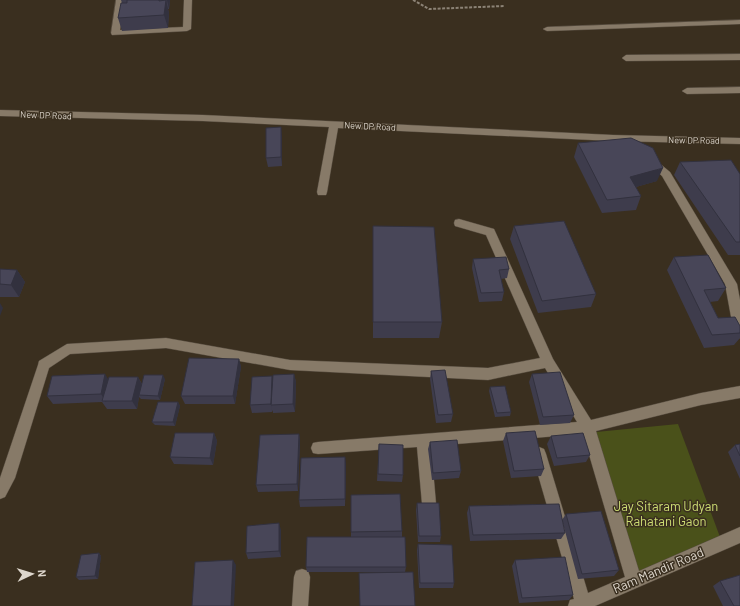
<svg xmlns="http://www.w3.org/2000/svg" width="740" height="606" font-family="Barlow,sans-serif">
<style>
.green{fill:#4a511a}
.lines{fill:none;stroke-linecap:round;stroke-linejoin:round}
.minor-casing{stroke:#564c3f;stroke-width:1}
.path{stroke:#8c8376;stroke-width:2;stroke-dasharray:3 1.5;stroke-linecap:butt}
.minor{fill:#877a68;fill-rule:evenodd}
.wall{fill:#3e3c4c}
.shaded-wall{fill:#32313e}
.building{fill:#484658;stroke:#32313e}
.labels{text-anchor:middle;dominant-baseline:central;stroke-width:3;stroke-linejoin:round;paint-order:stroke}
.far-street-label{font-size:9px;fill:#ddd6cc;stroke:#3a2f1f}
.near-park-label{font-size:13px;fill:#cede74;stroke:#3a2f1f}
.near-street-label{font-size:13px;fill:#ddd6cc;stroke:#3a2f1f}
</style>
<rect width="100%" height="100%" fill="#3a2f1f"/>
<path class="green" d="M678,424L720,537L639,574L596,432Z"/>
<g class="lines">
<defs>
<path id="minor" d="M116,0H124L120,30L183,27L184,0H192L191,29L187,31L112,35L111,33Z
M740,20V24L547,31L543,29L547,27Z
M740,54V60L626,61L622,58L626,55Z
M740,87V93L687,94L682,91L687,88Z
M0,110L203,115L613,135L740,138V144L613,141L338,128L327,192L326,195H318L317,192L329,127L203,121L0,116Z
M649,157L653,158L670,172L737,284L740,300V338L736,337L734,333L725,284L662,176L644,160Z
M459,219L494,229L553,359L591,420L701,393L740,386V398L701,405L596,431L639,571L740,527V543L595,606H568L570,600L574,599L532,454L534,449L539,447L544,449L546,454L588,593L625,577L583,434L431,446L437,515L435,520L430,522L425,520L423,515L417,447L318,454L313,453L311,448L313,443L318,442L577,422L545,368L488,380L290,370L166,348L70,354L49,368L15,478L5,497L0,499V478L38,365L39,361L67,344L166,338L290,360L488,368L540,358L486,235L455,226L454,223L455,220Z
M302,569L308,571L310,577L308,606H292L294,577L296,571Z"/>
</defs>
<use href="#minor" class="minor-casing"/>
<path class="path" d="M413,0L429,9L505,6"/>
<use href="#minor" class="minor"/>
</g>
<path class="wall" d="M121,0H170L169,9H168L169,13L168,28L122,31L118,18L122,3Z
M282,136V166L268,167L266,158Z
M578,143L657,181L636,187L641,196L636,210L602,213L574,157Z
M680,162L740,174V255H728L674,175Z
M373,226L442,322L439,338H373Z
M514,226L596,294L591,307L538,313L510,239Z
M674,257L726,288L718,301L710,302L718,318L740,326V338L734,345L704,348L667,270Z
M473,259L509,269L507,278L501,279L504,292L502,301L479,302L472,268Z
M0,269L17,270L25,282L19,297H0Z
M239,359L241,367L235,404H185L181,396Z
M431,371L453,414L451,422L436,423L430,379Z
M294,374L296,382L295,412L273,413V410L272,412L252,413L250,405L272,376L273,380Z
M532,374L574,415L570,423L540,425L529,382Z
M138,377L142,384L165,379L160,400L141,399L139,397L137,409H107L102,402L53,404L47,396L108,379Z
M490,387L511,412L510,416L495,417L489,391Z
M178,402L180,406L175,426L155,425L152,422Z
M214,433L217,441L213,465L174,464L170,457Z
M506,433L544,469L541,476L511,478L503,441Z
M299,434L300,441L298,491L258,492L256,485Z
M551,436L590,455L586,462L554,466L547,444Z
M430,442L461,471L459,478L432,480L428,449Z
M379,444L403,475L402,482L377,481Z
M740,444V479L728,452L735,445Z
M346,464L345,506L300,507L299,500Z
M417,503L441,536L440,542H418L416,510Z
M469,506L565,533L561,539L470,541L467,513Z
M566,514L619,570L614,576L578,579L562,520Z
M281,530V557L248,559L246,553Z
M402,531V537L406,567L405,572H307L306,567L351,537V532Z
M418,544L454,583L453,588H419L417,550Z
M99,553L101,556L98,579L79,580L76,577Z
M515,560L573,595L569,600L519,603L512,566Z
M720,581L740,606H723L713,586Z"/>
<path class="shaded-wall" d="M166,0L169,13L168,28L164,15Z
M167,0H170L169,9Z
M281,127L282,136V166L281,157Z
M663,168L657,181L625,190L630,177Z
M17,270L25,282L19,297L11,285Z
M0,303L3,308L0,316Z
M239,359L241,367L235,404L233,396Z
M105,374L110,382L106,402L101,394Z
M294,374L296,382L295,412L293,404Z
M163,375L165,379L160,400L158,396Z
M272,376L274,384L271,405L272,412L271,404Z
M138,377L142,385L139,395V397L137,409L132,401Z
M178,402L180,406L175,426L173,422Z
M214,433L217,441L213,465L210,458Z
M299,434L300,441L298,491L297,484Z
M345,457L346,464L345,506Z
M279,523L281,530V557L279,551Z
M99,553L101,556L98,579L95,576Z
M233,560L236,565L234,606H231Z"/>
<path class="building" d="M127,0H159V1L166,0L164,15L118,18L121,3H127Z
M281,127V157L266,158V128Z
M631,138L653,148L663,168L630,177L641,196L607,200L578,143Z
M731,160L740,174V242H736L680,162Z
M564,221L596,294L542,301L514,226Z
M373,226L434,227L442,322H373Z
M708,255L726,288L704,290L718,318L735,317L740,326V333L712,335L674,257Z
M506,257L509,269L499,270L504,292L481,293L473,259Z
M0,269L17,270L11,285L0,284Z
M189,358L239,359L233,396H181Z
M445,370L453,414L438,415L431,371Z
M560,372L574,415L543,417L532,374Z
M105,374L101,394L47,396L52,376Z
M294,374L293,404L271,405L273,375Z
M144,375H163L158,396L139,395Z
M272,376L271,404L250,405L252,377Z
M109,377H138L132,401H102Z
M505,386L511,412L497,413L490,387Z
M158,402H178L173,422H152Z
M535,431L544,469L514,471L506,433Z
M175,433H214L210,458L170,457Z
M583,433L590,455L557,458L551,436Z
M299,434L297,484L256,485L260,435Z
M457,440L461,471L433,473L430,442Z
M379,444L403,445V475L378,474Z
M740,444V456L735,445Z
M345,457V499L299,500L301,458Z
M400,494L402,531L351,532V495Z
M417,503H439L441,536H419Z
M559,504L565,533L473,535L469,506Z
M601,511L619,570L582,574L566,514Z
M279,523V551L246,553L247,526Z
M307,537H405L406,567H306Z
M418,544L452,545L454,583H420Z
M99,553L95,576L76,577L81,555Z
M565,557L573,595L522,598L515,560Z
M233,560L231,606H192L195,562Z
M413,572L415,606H360L359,573Z
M740,575V606H734L720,581Z"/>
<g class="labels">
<g class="far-street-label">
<text transform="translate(46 115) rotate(2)">New DP Road</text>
<text transform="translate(370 126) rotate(3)">New DP Road</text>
<text transform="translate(694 140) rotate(1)">New DP Road</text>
</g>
<g class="near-park-label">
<text x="666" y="506">Jay Sitaram Udyan<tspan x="666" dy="15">Rahatani Gaon</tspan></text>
</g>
<g class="near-street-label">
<text transform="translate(658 570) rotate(-23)">Ram Mandir Road</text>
</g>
</g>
<g transform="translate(32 574) rotate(86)" stroke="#3a2f1f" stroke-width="3" paint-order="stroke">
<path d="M0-3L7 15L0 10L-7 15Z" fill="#ddd6cc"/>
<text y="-6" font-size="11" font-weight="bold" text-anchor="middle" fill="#ddd6cc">N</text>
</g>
</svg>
